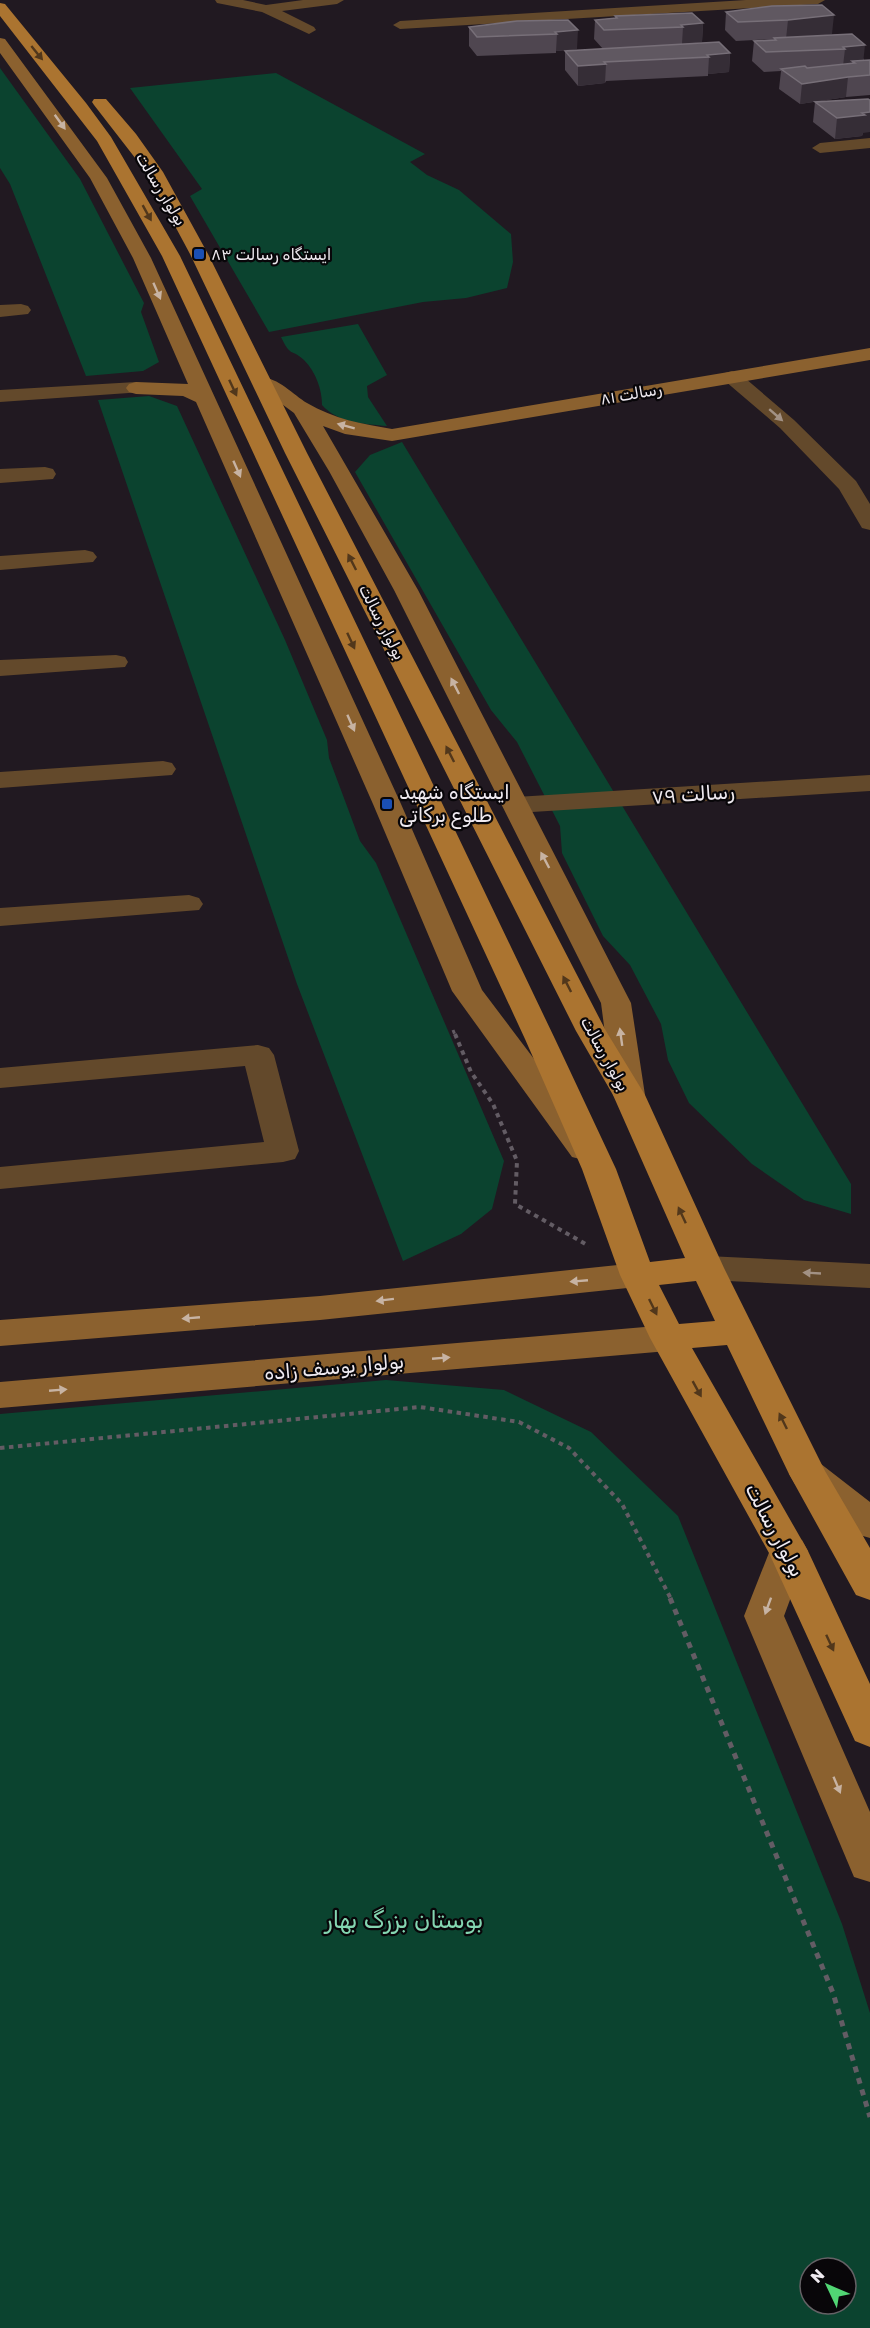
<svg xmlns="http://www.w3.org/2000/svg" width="870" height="2328" font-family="Rubik,'Noto Sans Arabic',sans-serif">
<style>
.green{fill:#0b432f;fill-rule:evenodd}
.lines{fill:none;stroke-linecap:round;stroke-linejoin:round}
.path-far2{stroke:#635c64;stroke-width:3;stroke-dasharray:4 4;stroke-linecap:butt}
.path-far1{stroke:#635c64;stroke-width:4;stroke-dasharray:4.5 4.5;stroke-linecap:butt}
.path{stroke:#635c64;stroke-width:5;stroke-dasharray:6 6;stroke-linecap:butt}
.street{fill:#63492b;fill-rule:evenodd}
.secondary{fill:#8b612f;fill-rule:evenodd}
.primary{fill:#ab7430;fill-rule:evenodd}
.wall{fill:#4f4650}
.shaded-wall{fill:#352d36}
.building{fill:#605861;stroke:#776f78;stroke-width:1.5}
.oneway{fill:#51371b}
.oneway2{fill:#c7b3a3}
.oneway3{fill:#a29184}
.transit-dot{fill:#1a4fb4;stroke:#080609;stroke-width:2}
.labels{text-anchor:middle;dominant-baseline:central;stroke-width:4.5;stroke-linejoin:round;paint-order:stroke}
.far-street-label{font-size:16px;fill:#efeaf0;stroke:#080609}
.far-poi-label{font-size:16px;fill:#efeaf0;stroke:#080609;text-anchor:start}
.poi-label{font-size:20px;fill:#efeaf0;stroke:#080609;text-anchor:start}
.street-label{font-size:20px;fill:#efeaf0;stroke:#080609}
.near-park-label{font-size:24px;fill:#84d6b1;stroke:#080609}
</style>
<rect width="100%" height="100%" fill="#211921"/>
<path class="green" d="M0,68L80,179L144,303L141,312L159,362L143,371L86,376L10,184L0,168Z
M276,73L425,154L410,162L427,175L459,190L511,234L513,262L507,288L466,298L423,302L269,332L190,196L202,189L130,88Z
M358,324L387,375L367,386L368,397L387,426C364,424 338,423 322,405C322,390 316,372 304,360C291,348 291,358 281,337Z
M149,396L177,406L285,640L327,740L329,758L360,841L376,863L504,1161L492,1209L461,1234L403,1261L297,984L98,400Z
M402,442L851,1184V1214L804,1200L752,1164L689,1103L668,1060L661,1024L630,965L603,936L562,853L560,826L517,742L491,710L355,472L370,455Z
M386,1380L504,1390L591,1432L678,1516L842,1924L870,2013V2328H0V1414ZM810,2268H846V2304H810Z"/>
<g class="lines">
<path class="path-far2" d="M453,1030L455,1035"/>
<path class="path-far1" d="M455,1034L471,1072L493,1104L517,1161L515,1204L589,1246
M0,1448L420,1407L519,1422L569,1448L622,1504L671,1599"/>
<path class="path" d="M670,1598L833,1993L870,2117"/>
<path class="street" d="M215,0H243L266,5L303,0H344L337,4L282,11L314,27L316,30L309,34L262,12L217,3Z
M746,0H825L818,4L400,29L393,25L400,21Z
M870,138V148L820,153L812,148L820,143Z
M21,304L28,306L31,310L28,314L0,317V305Z
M732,371L739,373L794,420L856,481L870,504V530L862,528L839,489L780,428L725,381L722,377L725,373Z
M136,382L143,384L146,388L143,392L0,402V390Z
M45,467L53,469L56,474L53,479L0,483V469Z
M85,550L93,552L97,557L93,562L0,570V556Z
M116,655L125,657L128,662L125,667L0,676V660Z
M163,761L172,763L176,769L172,775L0,788V772Z
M870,775V791L516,813L506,811L502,805L506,799L516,797Z
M189,895L199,898L203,904L199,910L0,926V908Z
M258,1045L269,1048L274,1055L299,1151L295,1159L283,1162L0,1189V1167L264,1142L245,1066L0,1088V1068Z
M707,1256L870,1264V1288L707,1280L695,1276L690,1268L695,1260Z"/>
<path class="secondary" d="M0,38L5,39L107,178L151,258L401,804L482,990L596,1141L600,1149L596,1157L584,1160L572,1157L452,991L373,804L196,402L183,396L136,394L129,392L126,388L129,384L136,382L188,384L133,258L90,178L0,53Z
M870,348V360L392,441L345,434L323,426L418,590L631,1003L645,1095L640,1102L629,1105L618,1102L613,1095L601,1003L394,590L329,471L294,413L252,382L255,378C274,373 292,394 307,403C334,419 362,424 392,429Z
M637,1263L649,1266L654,1275L649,1284L637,1287L320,1320L0,1346V1320L320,1296Z
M668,1325L681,1329L686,1338L681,1347L668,1351L0,1408V1382Z
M808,1460L821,1464L870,1502V1538L856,1534L795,1484L789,1474L795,1464Z
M788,1536L802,1540L808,1551L784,1616L870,1812V1882L854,1877L744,1616L774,1540Z"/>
<path class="primary" d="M0,3L5,4L86,103L111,137L180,256L555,1039L616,1169L650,1262L685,1258L613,1095L576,1031L285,453L190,254L146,172L94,105L92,102L94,99H106L136,134L163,172L208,254L307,453L606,1031L645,1095L724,1268L825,1471L870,1548V1600L856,1595L789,1474L727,1345L692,1348L808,1551L870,1684V1747L855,1741L769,1553L650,1338L620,1275L582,1169L525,1039L162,256L97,141L0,16ZM696,1281L715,1321L679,1324L659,1285Z"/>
</g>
<path class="wall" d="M772,6L832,34L811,36L852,34L864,60H870V95L846,97L800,104L779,89L781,71L764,72L752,61L754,41L774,39L736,41L725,30L726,12Z
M615,16L703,23L702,42L682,44L730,53L729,72L708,74V76L606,81L605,83L578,86L565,70V51L603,49L594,39L595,20L615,18Z
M568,20L577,49L556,51V53L477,56L469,46V27Z
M815,102L863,133L862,136L835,139L813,122Z"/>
<path class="shaded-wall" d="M834,15L832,34L786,39L788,20Z
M703,23L702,42L682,44L683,27L681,25Z
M578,30L577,49L556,51L557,34L555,32Z
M865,45L863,64L855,63L852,61V65L843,66L845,49L843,47Z
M730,53L729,72L708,74L709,57L707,55Z
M606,64L605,83L578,86V66Z
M848,77L846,97L800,104L802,84Z
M870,112V132L863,133L862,136L835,139L837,118Z"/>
<path class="building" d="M822,5L834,15L788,20L738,22L726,12L772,6Z
M692,13L703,23L681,25L683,27L604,30L595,20L617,18L615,16Z
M568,20L578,30L555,32L557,34L477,37L469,27L517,21Z
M852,34L865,45L843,47L845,49L766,52L754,41L776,40L774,38Z
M719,42L730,53L707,55L709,57L604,62L606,64L578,66L565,51Z
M870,60V75L848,77L802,84L781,69L805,66L807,68L855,63L852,61Z
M868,99L870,100V112L862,113L865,115L837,118L815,102Z"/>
<defs><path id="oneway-solid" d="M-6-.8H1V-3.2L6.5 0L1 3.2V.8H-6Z" transform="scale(1.5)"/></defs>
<g class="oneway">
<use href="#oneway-solid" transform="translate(37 53) rotate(51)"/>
<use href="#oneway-solid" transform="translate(147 213) rotate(61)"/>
<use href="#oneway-solid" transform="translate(233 388) rotate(65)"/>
<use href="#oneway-solid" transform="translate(352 562) rotate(-117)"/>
<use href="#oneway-solid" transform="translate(351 641) rotate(65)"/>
<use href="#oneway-solid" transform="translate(450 754) rotate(-117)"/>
<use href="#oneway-solid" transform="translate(567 984) rotate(-117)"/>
<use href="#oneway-solid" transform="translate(682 1215) rotate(-115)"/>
<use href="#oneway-solid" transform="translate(653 1307) rotate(64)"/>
<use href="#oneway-solid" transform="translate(697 1389) rotate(61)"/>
<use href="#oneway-solid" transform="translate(783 1421) rotate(-116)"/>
<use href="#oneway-solid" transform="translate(830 1643) rotate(65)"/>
</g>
<g class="oneway2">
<use href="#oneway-solid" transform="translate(60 122) rotate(54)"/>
<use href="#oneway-solid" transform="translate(157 291) rotate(66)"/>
<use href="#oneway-solid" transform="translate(346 426) rotate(-165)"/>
<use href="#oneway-solid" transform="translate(237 469) rotate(66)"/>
<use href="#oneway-solid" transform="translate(455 686) rotate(-117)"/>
<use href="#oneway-solid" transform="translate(351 723) rotate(66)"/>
<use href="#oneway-solid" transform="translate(545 860) rotate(-118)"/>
<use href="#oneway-solid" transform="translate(621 1037) rotate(-98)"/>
<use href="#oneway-solid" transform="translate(579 1281) rotate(175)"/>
<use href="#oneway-solid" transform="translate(385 1300) rotate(173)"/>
<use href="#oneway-solid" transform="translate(191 1318) rotate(175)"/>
<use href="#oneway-solid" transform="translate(441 1358) rotate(-5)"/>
<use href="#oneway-solid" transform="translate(58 1390) rotate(-5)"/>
<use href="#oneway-solid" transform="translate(768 1606) rotate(110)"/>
<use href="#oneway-solid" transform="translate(837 1785) rotate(67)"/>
</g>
<g class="oneway3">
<use href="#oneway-solid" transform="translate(776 415) rotate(41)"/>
<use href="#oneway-solid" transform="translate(812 1273) rotate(-177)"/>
</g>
<g class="transit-dot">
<rect x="193" y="248" width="12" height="12" rx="3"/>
<rect x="381" y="798" width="12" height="12" rx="3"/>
</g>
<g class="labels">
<g class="far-street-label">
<text transform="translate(161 189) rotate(59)">بولوار رسالت</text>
<text transform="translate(631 394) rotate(-10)">رسالت ۸۱</text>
<text transform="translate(382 622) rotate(63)">بولوار رسالت</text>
<text transform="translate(605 1054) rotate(61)">بولوار رسالت</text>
</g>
<g class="far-poi-label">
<text x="211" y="254">ایستگاه رسالت ۸۳</text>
</g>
<g class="poi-label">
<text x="399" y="792">ایستگاه شهید<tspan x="399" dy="23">طلوع برکاتی</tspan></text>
</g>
<g class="street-label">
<text transform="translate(693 794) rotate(-4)">رسالت ۷۹</text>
<text transform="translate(334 1367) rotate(-5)">بولوار یوسف زاده</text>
<text transform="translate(775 1530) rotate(62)">بولوار رسالت</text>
</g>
<g class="near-park-label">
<text x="404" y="1920">بوستان بزرگ بهار</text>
</g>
</g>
<g transform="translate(828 2286) rotate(314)"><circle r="28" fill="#080609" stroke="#646165" stroke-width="1.5"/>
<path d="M0-4.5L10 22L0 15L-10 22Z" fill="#51d674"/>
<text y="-9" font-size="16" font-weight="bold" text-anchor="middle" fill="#efeaf0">N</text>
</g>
</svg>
